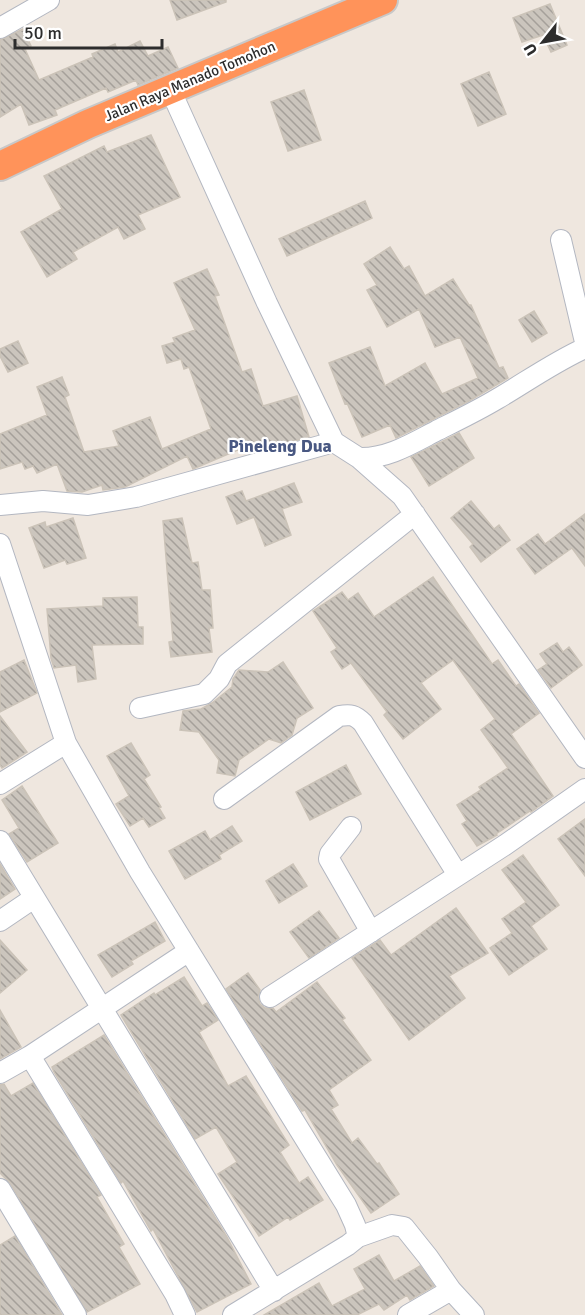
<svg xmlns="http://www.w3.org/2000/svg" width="585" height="1315" font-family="Signika,sans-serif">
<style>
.building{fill:url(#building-back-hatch);stroke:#cbc3b8;stroke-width:1.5}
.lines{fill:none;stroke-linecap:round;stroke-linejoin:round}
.minor-casing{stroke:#b3b7c1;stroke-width:22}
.highway-casing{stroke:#c8c8c8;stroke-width:32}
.minor{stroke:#fff;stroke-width:20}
.highway{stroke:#ff935a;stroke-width:28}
.labels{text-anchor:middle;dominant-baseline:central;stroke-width:4.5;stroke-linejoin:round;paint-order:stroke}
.street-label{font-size:15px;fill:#2d2d2d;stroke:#fff}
.quarter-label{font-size:18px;font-weight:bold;fill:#495882;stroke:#fff}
</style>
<defs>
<pattern id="building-back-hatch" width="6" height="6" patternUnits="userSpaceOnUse" patternTransform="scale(1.5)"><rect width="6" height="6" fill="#cbc5bd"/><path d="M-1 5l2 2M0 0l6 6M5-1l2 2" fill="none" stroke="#a5a09a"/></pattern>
</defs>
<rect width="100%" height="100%" fill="#efe7df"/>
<path class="building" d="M170,0H226V2L177,20Z
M550,4L567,45L551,52L543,35L522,42L513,18Z
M23,29L31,46L25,49L39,80L93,57L92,54L115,44L118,52L140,41L148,56L168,47L178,68L138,85L136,80L108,92L106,88L55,110L57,115L29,125L21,104L0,117V40Z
M489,72L506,114L478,126L461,84Z
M304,90L321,140L288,151L271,102Z
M151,135L180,197L138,215L145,229L124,239L118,227L73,252L77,259L47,277L21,232L62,209L44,176L104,146L107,152Z
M365,201L372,218L287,256L279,239Z
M390,247L404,269L409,266L425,296L453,279L469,305H471L499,368L503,367L508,378L469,401L396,438L390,425L362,437L347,403L345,404L329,363L370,347L385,386L425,363L442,394L478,378L460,337L435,347L419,309L387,327L367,290L377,285L364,264Z
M207,269L219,295L215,296L242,372L251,369L263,406L297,396L309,437L249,453L247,446L193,469L187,456L125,487L103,490L102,485L82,492L67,491L57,464L37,473L33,466L25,469L22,462L0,469V434L47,415L37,387L62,377L69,395L65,397L84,452L119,446L113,431L150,417L162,449L211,429L189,367L184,369L181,359L167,363L162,346L175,342L173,338L195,330L174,283Z
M534,311L547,333L532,342L519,320Z
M18,341L28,363L8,372L0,356V349Z
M459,433L474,458L429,486L411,457Z
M294,483L302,502L282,509L291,535L265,546L254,517L237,524L226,497L242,491L246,501Z
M471,501L494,529L499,525L510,540L481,562L470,547L473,544L451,518Z
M585,514V566L572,548L535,574L517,549L538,534L545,544Z
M73,518L86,558L67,564L65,560L44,568L29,528L45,522L46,527Z
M182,518L192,563L198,562L202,590H210L213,628H209L212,652L171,657L169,642L173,641L163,521Z
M433,577L492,664L498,660L516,686L519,684L539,713L511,734L553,796L531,812L530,811L496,834L497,835L477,846L462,824L467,821L457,805L481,790L479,787L508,768L481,730L495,719L453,660L421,683L441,709L403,739L384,715L387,712L351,663L342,669L331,652L337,648L313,611L342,592L348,600L358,593L374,617Z
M137,597L138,627H143V644L92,645L96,679L78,682L76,665L54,668L51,658L47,609L103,606V598Z
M557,643L563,652L569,647L582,665L551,688L538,670L547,664L540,654Z
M24,660L37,693L0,712V672Z
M283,662L313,708L297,718L292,735L281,743L269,739L239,760L235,776L217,773L219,760L199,732L180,730L183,711L201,709L212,703L232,687L233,679L239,670L268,672Z
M0,716L27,752L2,768L0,765Z
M131,743L150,775L144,779L161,807L159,808L165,818L149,827L143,818L130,826L116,804L129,796L107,756Z
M346,765L361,794L310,820L296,792Z
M22,786L58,843L27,862L9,834L19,828L2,800Z
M585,819V876L558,839Z
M232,826L242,841L219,855L221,859L185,879L169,851L205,831L210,840Z
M523,855L559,905L531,926L547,949L509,975L490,948L512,933L502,919L526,902L502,870Z
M0,864L15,889L0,899Z
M293,864L307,886L279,903L266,881Z
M456,908L488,953L449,976L465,998L409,1040L352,958L380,940L391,955Z
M319,911L339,938L309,958L290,932Z
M155,922L165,941L131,961L133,964L112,977L98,955Z
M0,940L27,970L0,993Z
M248,973L260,990L258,997L260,1004L265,1008H273L276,1012L317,982L345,1018L342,1020L371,1060L329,1090L338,1105L331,1109L352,1143L358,1138L377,1164L379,1163L399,1194L371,1213L337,1165L305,1110L302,1111L226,989Z
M184,977L202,1006L207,1003L218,1020L199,1032L228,1086L246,1076L289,1145L280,1152L299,1183L308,1177L323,1200L290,1220L288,1217L259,1236L218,1174L237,1162L216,1127L195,1139L121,1015L154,993L155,995Z
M0,1010L21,1047L0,1059Z
M104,1035L227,1237L251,1284L197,1312L153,1229L151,1231L123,1181L121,1183L54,1072L52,1067Z
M33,1083L101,1195L97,1197L124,1244L119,1247L140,1284L87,1312L10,1183L0,1173V1085L4,1084L11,1096Z
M15,1236L62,1315H0V1245Z
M379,1255L394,1281L420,1266L434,1286L410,1300L407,1295L384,1310L379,1304L357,1315H264L319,1283L332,1306L365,1289L354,1269Z"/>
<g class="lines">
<defs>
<path id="minor" d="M0,28L49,0
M170,89L267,303L334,442L359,458L402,496L585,758
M561,240L585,342
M359,458C387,459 411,444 436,431C456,421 477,411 497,399C526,382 554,362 585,348
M0,505L43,501L88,505L136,497L334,442
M0,544L66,743L140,872L346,1205L355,1225L358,1237L348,1245L233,1315
M140,708L204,694L219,679L227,664L415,514
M0,784L66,743
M224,799L339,716C351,714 355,715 363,723L458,875
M351,827L330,854L329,859L371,932
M0,841L274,1291
M0,921L34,898
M270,997L505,845L585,789
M30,1056L175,1294L185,1315
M0,1073L30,1056L189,951
M0,1189L76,1315
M358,1237L392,1225L404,1227L428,1257L451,1290L474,1315
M408,1315L451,1290"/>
<path id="highway" d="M0,166L88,124L383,0"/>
</defs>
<use href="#minor" class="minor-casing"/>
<use href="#highway" class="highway-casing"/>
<use href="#minor" class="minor"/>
<use href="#highway" class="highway"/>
</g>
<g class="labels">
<g class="street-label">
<text transform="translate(190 81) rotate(-23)">Jalan Raya Manado Tomohon</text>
</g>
<g class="quarter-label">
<text x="280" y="446">Pineleng Dua</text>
</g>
</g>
<g transform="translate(543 42) rotate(239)" stroke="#ffffff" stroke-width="4.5" paint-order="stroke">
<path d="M0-4.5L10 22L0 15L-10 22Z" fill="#2d2d2d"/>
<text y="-9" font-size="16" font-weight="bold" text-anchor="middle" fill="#2d2d2d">U</text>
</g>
<path d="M15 39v9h147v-9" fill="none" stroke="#2d2d2d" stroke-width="3"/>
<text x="24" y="39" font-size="18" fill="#2d2d2d" stroke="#ffffff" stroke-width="4.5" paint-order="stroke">50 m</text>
</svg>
